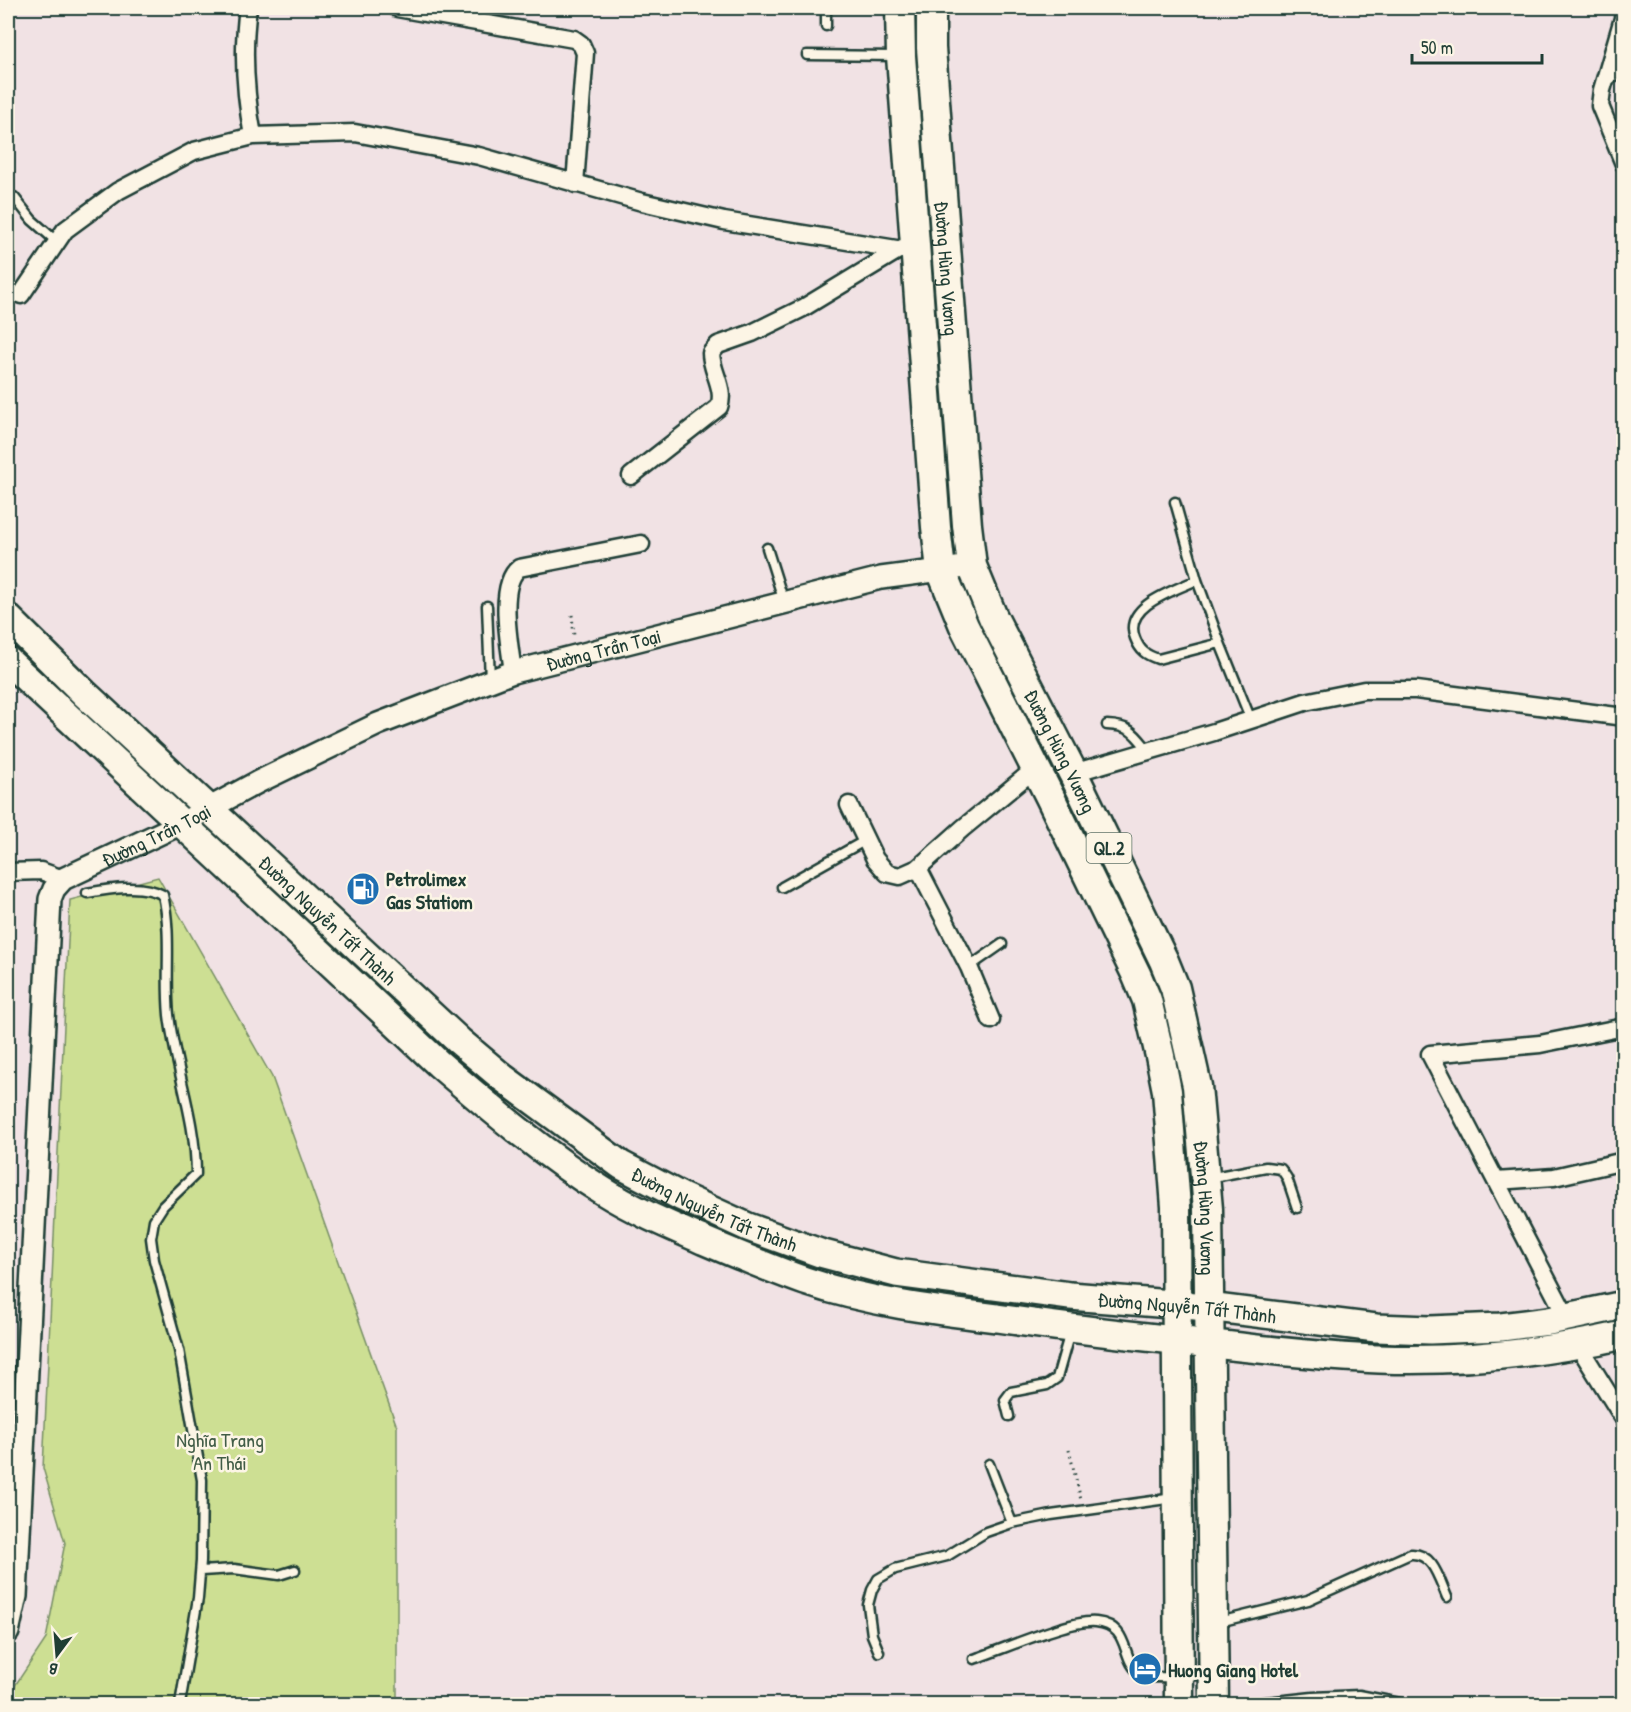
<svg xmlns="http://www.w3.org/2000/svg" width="1631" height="1712" font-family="'Patrick Hand',sans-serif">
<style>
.green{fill:#cddf93;stroke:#768e64;stroke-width:1.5}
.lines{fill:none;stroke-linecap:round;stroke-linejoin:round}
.service-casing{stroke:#1f3d34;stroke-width:13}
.minor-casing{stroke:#1f3d34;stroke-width:21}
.tertiary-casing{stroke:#1f3d34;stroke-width:26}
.primary-casing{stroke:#1f3d34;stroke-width:32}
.trunk-casing{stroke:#1f3d34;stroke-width:33}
.path{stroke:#1f3d34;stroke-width:3;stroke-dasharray:1.5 4.5;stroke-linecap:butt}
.service{stroke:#fcf5e5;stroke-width:8}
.minor{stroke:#fcf5e5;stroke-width:16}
.tertiary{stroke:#fcf5e5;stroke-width:21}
.primary{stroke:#fcf5e5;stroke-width:27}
.trunk{stroke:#fcf5e5;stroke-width:28}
.labels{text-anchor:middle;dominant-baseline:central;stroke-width:5;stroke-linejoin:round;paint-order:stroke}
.shield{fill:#fcf5e5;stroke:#617469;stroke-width:1.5}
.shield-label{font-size:18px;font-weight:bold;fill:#1f3d34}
.street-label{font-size:20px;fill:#1f3d34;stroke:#fcf5e5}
.poi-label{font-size:20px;font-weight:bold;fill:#1f3d34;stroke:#fcf5e5;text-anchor:start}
.park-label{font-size:20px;fill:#425d47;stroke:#fcf5e5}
</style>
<rect width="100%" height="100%" fill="#f1e2e4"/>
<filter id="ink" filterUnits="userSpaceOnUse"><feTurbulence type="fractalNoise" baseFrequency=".0167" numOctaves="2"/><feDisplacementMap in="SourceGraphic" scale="12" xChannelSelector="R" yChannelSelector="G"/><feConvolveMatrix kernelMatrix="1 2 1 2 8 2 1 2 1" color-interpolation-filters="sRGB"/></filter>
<g filter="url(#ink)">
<path class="green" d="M158,877L272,1077L397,1427V1704H8V1696L46,1639L65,1543L43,1468L70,900Z"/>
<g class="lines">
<defs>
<path id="service" d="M826,26V8
M807,55L897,56
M1607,82L1624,69
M14,197L32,220L56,241
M1175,502L1197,580L1220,643L1251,720
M767,548L784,602
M1197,580C1175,590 1122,606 1135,638C1140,651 1146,655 1158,659L1220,643
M487,606L490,680
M1107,725C1131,726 1134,733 1148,750
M782,887L866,840
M87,893C109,889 143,883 163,895C172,935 165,975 169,1015C175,1067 196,1120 196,1174L163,1206L154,1220L151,1238L154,1260L179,1350L202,1480L201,1561L198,1598L180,1704
M969,967L1002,944
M1208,1178L1266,1167L1281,1169L1287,1178L1297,1208
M1009,1416L1005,1400L1011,1392L1047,1385L1057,1378L1070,1332
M989,1464L1012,1523
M201,1571L234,1569L279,1575L295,1570
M1219,1622L1308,1600L1410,1554C1433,1552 1439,1579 1447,1597
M879,1652L872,1635L868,1605L872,1590L878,1579L895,1569L947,1556L986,1532L1012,1523L1051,1515L1174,1498
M974,1659C1001,1650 1071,1619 1096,1622C1133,1626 1119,1662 1142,1674C1157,1681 1193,1675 1210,1674
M1247,1704L1313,1697L1359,1695L1405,1704"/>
<path id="minor" d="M248,8C242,51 245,93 253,136L355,133L479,156L642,202L724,221L915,252
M397,8L574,39L581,44L585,53L575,184
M1624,15L1602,90L1600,106L1624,164
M21,295L65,230L118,191L194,151L253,136
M631,476L719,407C726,389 711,371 711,353L718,345L752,333L803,308L902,248
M513,672C510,647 497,585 519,568L641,544
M1073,773L1214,732L1305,702L1364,690H1416L1624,717
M849,805L875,859L887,873L900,876L918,868L963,828L1036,768
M918,868L969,967L991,1020
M8,872L41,871L63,879
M1496,1181L1554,1177L1624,1161
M1567,1318L1430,1054L1540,1044L1624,1027
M1578,1345L1624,1419"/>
<g id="tertiary">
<path id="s1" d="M8,1632L16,1596L50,899L54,889L63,879L182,823L258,782L378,724L513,672L881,578L972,566"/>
</g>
<g id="primary">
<path id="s2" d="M8,618L84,693L459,1041L503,1078L621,1165L682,1197L748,1227L820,1253L896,1273L1070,1296L1208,1307L1376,1328L1430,1330L1501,1327L1549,1321L1624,1305"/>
<path d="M8,661L439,1064C491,1109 545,1155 603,1191C635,1211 671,1226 705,1241C738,1255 771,1269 805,1281C867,1302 932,1310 997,1318C1065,1328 1134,1336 1203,1343C1262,1349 1321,1357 1379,1359C1461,1362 1544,1353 1624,1335"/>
</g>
<g id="trunk">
<path d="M900,8L901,56L936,527L941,570L964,626L1050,797L1136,974L1147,1000L1160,1056L1167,1091L1176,1207L1179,1704"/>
<path id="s3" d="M931,8V48L967,525L972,566L993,617L1073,773L1164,961L1175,988L1197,1086L1208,1209L1214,1704"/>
</g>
</defs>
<use href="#service" class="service-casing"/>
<use href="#minor" class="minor-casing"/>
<use href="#tertiary" class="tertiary-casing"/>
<use href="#primary" class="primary-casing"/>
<use href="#trunk" class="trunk-casing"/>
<path class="path" d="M572,615L574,636
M1069,1450L1081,1500"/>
<use href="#service" class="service"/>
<use href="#minor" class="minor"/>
<use href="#tertiary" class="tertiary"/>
<use href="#primary" class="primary"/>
<use href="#trunk" class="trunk"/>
</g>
</g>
<defs>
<symbol id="fuel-disc" viewBox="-11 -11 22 22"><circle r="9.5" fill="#1f6fb2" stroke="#fcf5e5"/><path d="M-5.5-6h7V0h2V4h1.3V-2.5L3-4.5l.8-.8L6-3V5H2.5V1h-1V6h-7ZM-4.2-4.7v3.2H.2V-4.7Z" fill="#fff"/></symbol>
<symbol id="hotel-disc" viewBox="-11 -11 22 22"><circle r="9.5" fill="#1f6fb2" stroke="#fcf5e5"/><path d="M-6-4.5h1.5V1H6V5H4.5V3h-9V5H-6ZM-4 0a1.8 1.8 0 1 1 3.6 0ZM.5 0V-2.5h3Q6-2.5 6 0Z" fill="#fff"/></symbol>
</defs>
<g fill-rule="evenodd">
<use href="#fuel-disc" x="344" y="870" width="38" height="38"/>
<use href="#hotel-disc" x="1126" y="1650" width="38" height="38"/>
</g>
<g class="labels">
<rect class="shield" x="1086.5" y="833" width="45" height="30" rx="4.5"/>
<g class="shield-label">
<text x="1109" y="848">QL.2</text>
</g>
<g class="street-label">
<text stroke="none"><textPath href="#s3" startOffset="261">Đường Hùng Vương</textPath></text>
<text stroke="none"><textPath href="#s1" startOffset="1348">Đường Trần Toại</textPath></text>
<text stroke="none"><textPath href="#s3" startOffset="765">Đường Hùng Vương</textPath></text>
<text stroke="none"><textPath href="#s1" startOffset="862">Đường Trần Toại</textPath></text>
<text stroke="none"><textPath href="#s2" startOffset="440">Đường Nguyễn Tất Thành</textPath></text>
<text stroke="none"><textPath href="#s2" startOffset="926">Đường Nguyễn Tất Thành</textPath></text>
<text stroke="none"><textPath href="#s3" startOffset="1251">Đường Hùng Vương</textPath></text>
<text stroke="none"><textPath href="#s2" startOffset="1412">Đường Nguyễn Tất Thành</textPath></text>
</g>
<g class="poi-label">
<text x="386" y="878">Petrolimex<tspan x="386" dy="23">Gas Statiom</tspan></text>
<text x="1168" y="1669">Huong Giang Hotel</text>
</g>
<g class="park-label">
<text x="220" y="1439">Nghĩa Trang<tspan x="220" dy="23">An Thái</tspan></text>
</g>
</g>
<rect width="1631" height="1712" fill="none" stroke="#fcf5e5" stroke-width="30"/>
<rect x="15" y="15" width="1601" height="1682" fill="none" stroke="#1f3d34" stroke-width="2" filter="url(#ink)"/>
<g transform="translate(57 1655) rotate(196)" stroke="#fcf5e5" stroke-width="4.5" paint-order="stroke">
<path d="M0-4.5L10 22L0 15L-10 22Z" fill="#1f3d34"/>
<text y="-9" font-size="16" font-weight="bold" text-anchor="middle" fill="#1f3d34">B</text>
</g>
<path d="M1412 54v9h130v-9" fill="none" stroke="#1f3d34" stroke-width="3"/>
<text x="1421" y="54" font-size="18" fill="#1f3d34" stroke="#fcf5e5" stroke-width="4.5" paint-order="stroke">50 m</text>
</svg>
